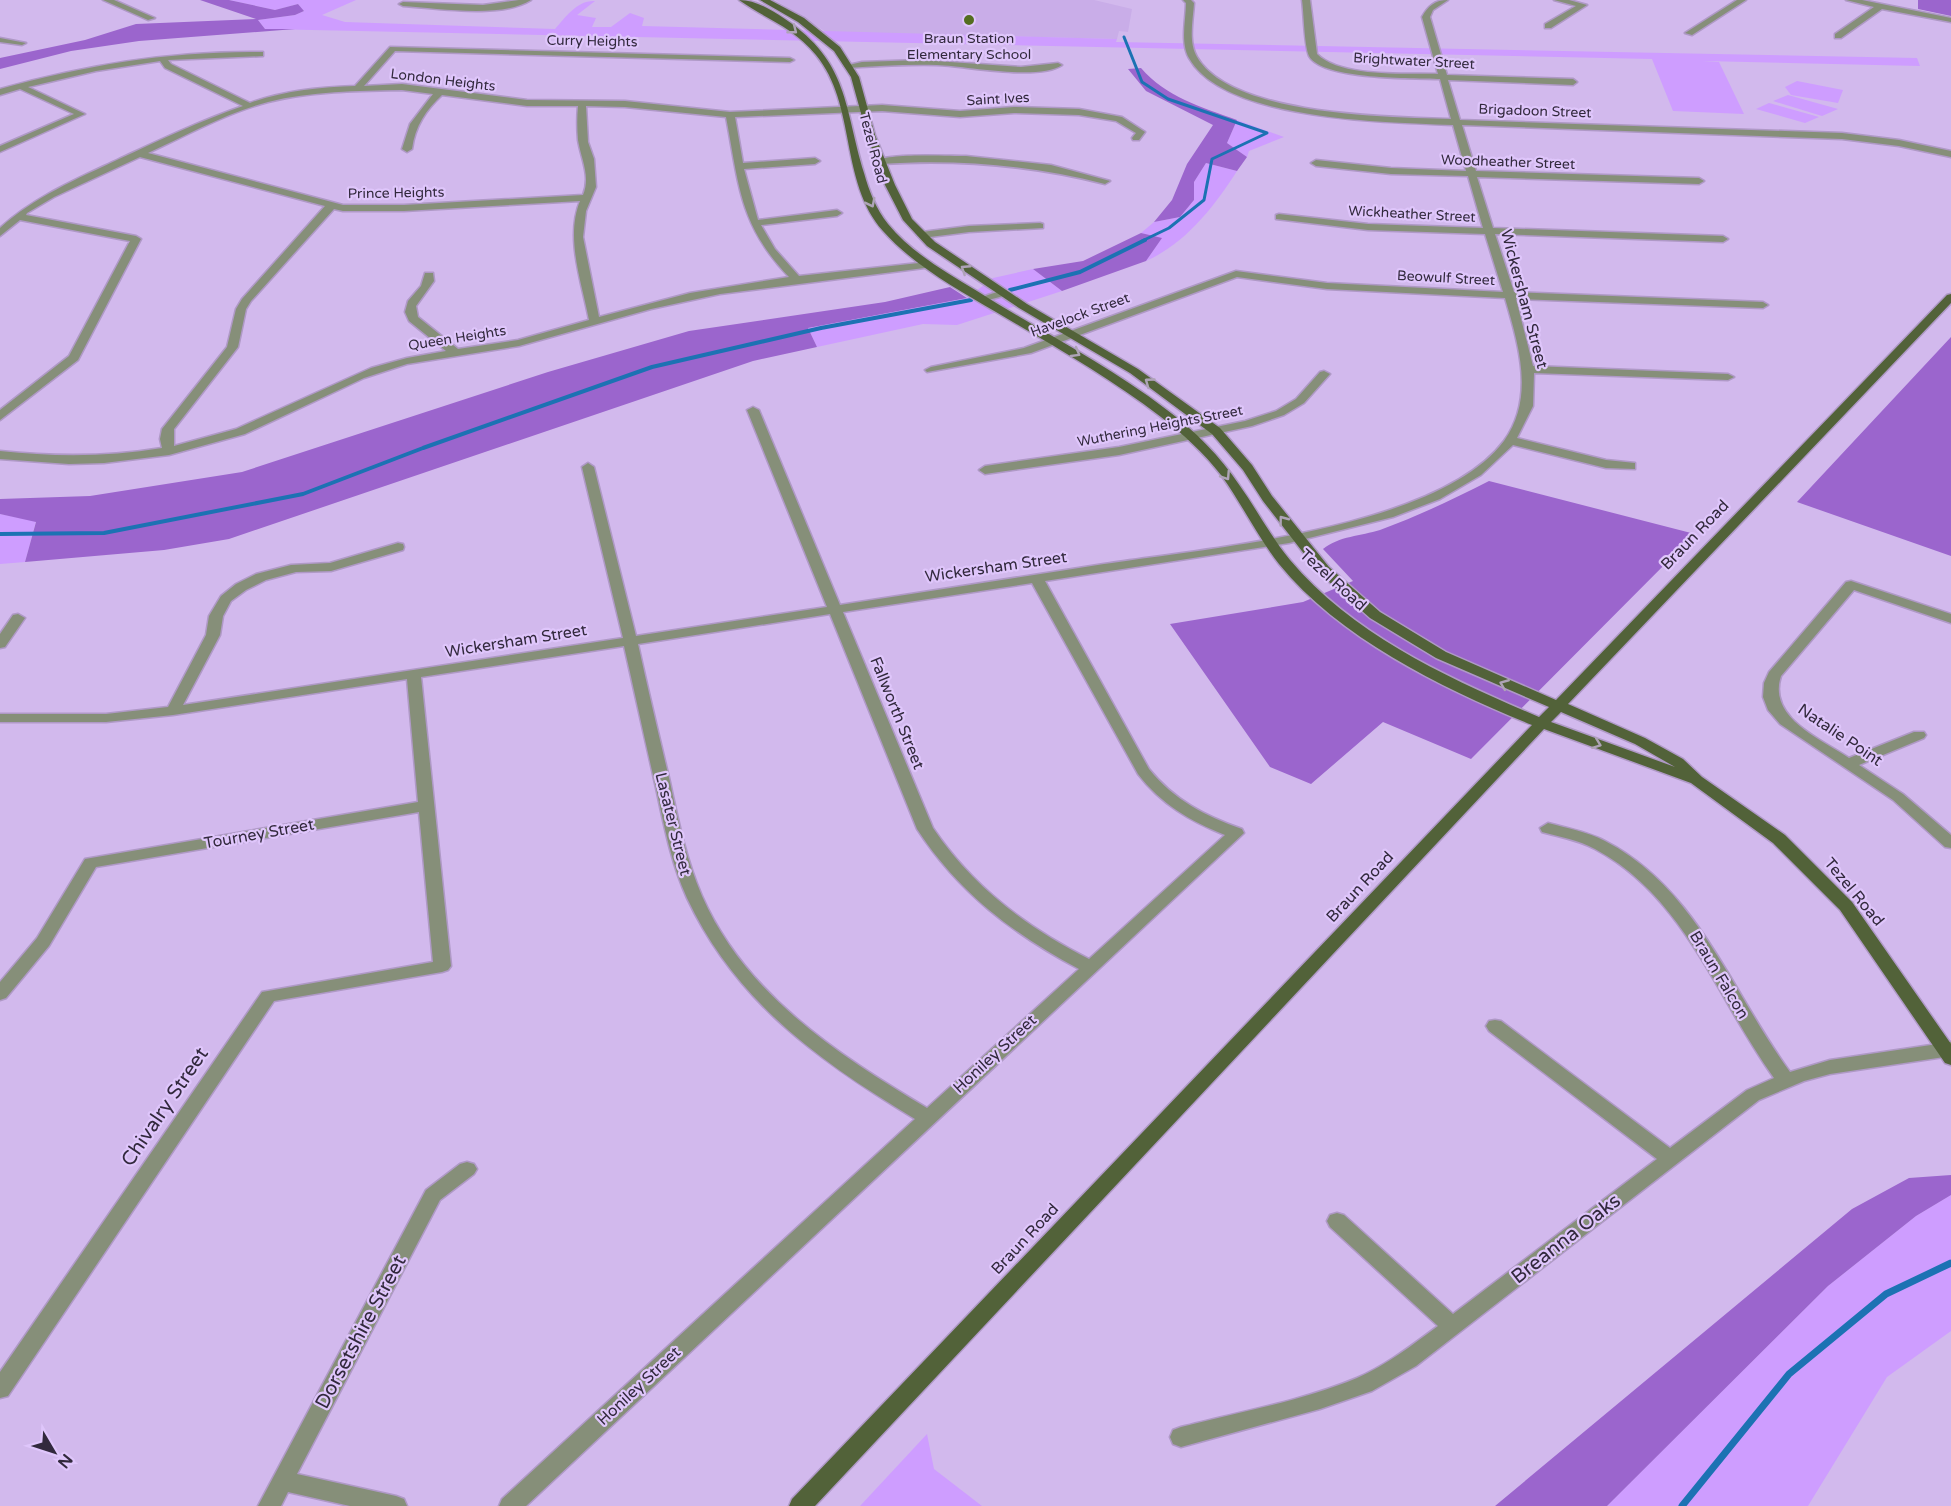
<svg xmlns="http://www.w3.org/2000/svg" width="1951" height="1506" font-family="'Varela Round',sans-serif">
<style>
.built{fill:#c9ade8}
.green{fill:#ce9dff}
.forest{fill:#9b65cd}
.lines{fill:none;stroke-linecap:round;stroke-linejoin:round}
.stream-far2{stroke:#1c72b3;stroke-width:3}
.stream-far1{stroke:#1c72b3;stroke-width:4}
.stream{stroke:#1c72b3;stroke-width:7}
.minor-casing{stroke:#af99c6;stroke-width:3}
.major-casing{stroke:#af99c6;stroke-width:3}
.minor{fill:#868f79;fill-rule:evenodd}
.major{fill:#526239;fill-rule:evenodd}
.oneway{stroke:#aea3b7}
.poi-dot{fill:#536d1f;stroke:#dfc6fb;stroke-width:2}
.labels{text-anchor:middle;dominant-baseline:central;stroke-width:4.5;stroke-linejoin:round;paint-order:stroke}
.far-poi-label{font-size:14px;fill:#32293d;stroke:#dfc6fb}
.far-street-label{font-size:14px;fill:#32293d;stroke:#dfc6fb}
.street-label{font-size:16px;fill:#32293d;stroke:#dfc6fb}
.near-street-label{font-size:20px;fill:#32293d;stroke:#dfc6fb}
</style>
<rect width="100%" height="100%" fill="#d2b9ed"/>
<path class="built" d="M775,0H1094L1132,9L1128,32L1119,31L1117,39L826,32Z"/>
<path class="green" d="M229,0H356L322,15L345,22L555,29C566,17 577,0 595,1L577,15L596,18L592,27H611L630,13L644,18L642,26L1117,39L1116,42L1917,58L1920,66L1703,61L1719,62L1744,114L1673,111L1652,59L265,29L258,20L295,15L304,11L298,4L275,10Z
M1797,81L1843,90L1838,103L1791,95L1785,87Z
M1788,95L1838,109L1822,116L1773,101Z
M1769,103L1819,117L1805,123L1756,109Z
M1237,120L1284,137L1249,151L1247,157L1227,143Z
M1206,163L1237,171C1214,207 1185,244 1146,261L1161,239L1141,233L1154,222L1180,217L1194,200V182Z
M1033,269L1062,291L957,325L923,324L817,347L808,328L967,298L993,278Z
M0,514L36,521L25,562L0,564Z
M1951,1195V1331L1887,1377L1808,1506H1607L1828,1286L1916,1216Z
M927,1434L934,1469L982,1506H860Z"/>
<path class="forest" d="M200,0H229L275,10L298,4L304,11L295,15L258,20L265,29H295L139,41L71,51L0,69V58L85,40L136,24L256,19Z
M1918,0H1951V16L1918,9Z
M1141,68C1166,97 1201,107 1237,120L1227,143L1247,157L1237,171L1206,163L1194,182V200L1180,217L1154,222L1172,200L1187,164L1213,125L1146,91L1128,69Z
M1141,233L1162,238L1146,261L1062,291L1033,269L1083,261Z
M950,287L967,298L808,328L817,347L753,361L229,539L164,550L25,562L36,522L0,514V499L90,496L242,472L548,372L689,331L885,302Z
M1951,337V556L1797,502Z
M1489,481L1695,534L1471,759L1383,722L1311,784L1270,767L1170,624L1303,602L1353,581L1323,549C1339,536 1361,536 1380,530C1418,516 1454,499 1489,481Z
M1951,1175V1195L1916,1216L1828,1286L1607,1506H1495L1852,1209L1909,1178Z"/>
<g class="lines">
<path class="stream-far2" d="M1124,37L1142,82L1168,99L1267,133L1212,159L1204,200L1169,228L1142,241"/>
<path class="stream-far1" d="M1010,290L1080,272L1145,240
M0,534L104,533L303,494L423,448L652,367L821,328L971,300"/>
<path class="stream" d="M1682,1506L1789,1374L1886,1294L1951,1263"/>
<defs>
<path id="minor" d="M103,0H114L155,18L148,20Z
M519,0H531C501,19 437,8 403,6L399,4L403,2L483,5Z
M1183,0H1191L1194,3C1193,20 1188,42 1197,57C1231,116 1390,117 1451,119L1440,79C1414,78 1322,80 1309,56C1304,44 1304,14 1302,0H1310L1317,54C1341,78 1406,73 1438,74L1422,17C1428,6 1435,0 1448,0L1433,10L1430,17L1447,75L1573,79L1577,82L1573,85L1448,80L1460,120L1842,133L1899,140L1951,151V157L1899,146L1842,139L1462,125L1476,171L1699,178L1704,181L1699,184L1477,177L1493,228L1723,236L1728,239L1723,242L1495,234L1514,292L1763,302L1768,305L1763,308L1516,299L1533,366L1728,374L1734,377L1728,380L1534,373L1533,406L1517,438L1606,460L1635,463V469L1606,468L1513,445L1481,475L1440,499L1393,517L1289,543L1045,581L1149,769C1174,800 1205,816 1242,829L1244,833L526,1506H499L502,1499L915,1119C819,1061 736,1002 687,898C671,863 664,825 656,788C645,741 635,693 624,646L421,677L451,966L448,970L442,972L274,1001L8,1396L0,1398V1372L262,992L433,962L419,812L96,867L49,946L6,998L0,1000V982L37,938L85,859L418,802L407,679L173,715L106,722H0V714H106L168,707L206,635L209,616L221,596L236,584L256,574L291,565L330,563L398,543L403,544L404,547L403,550L331,571L296,572L266,580L246,590L231,601L223,616L220,635L183,705L623,638L582,467L588,463L594,467L636,636L827,607L747,410L753,407L759,410L840,605C928,591 1016,578 1104,564C1208,548 1438,529 1504,441C1535,398 1519,346 1505,298L1327,289L1237,277L1031,353L927,372L925,370L931,367L1024,348L1236,271L1327,283L1503,292L1485,234L1368,230L1276,219V215L1279,214L1368,224L1483,228L1468,176L1391,174L1316,166L1311,163L1316,160L1391,168L1466,171L1453,125C1388,122 1224,121 1189,58C1180,42 1186,20 1186,3ZM1032,583L1138,774C1161,804 1190,821 1225,835L1089,959C1026,927 973,887 933,828L843,612ZM830,614L917,829C958,892 1013,934 1079,969L927,1108C838,1055 745,994 702,896C686,859 678,820 670,782C659,736 648,690 638,644Z
M1554,0H1569L1587,5L1551,28H1545V24L1576,6Z
M1737,0H1746L1692,35L1685,33Z
M1846,0H1862L1951,18V22L1882,9L1841,38H1835V34L1874,7Z
M0,38L26,43L22,45L0,42Z
M390,47L790,58L794,60L790,62L395,51L364,86L402,84L527,100L625,101L730,112L882,105L960,111L1014,107L1079,109L1122,117L1145,132L1139,140H1133L1132,138L1136,133L1116,121L1079,115L1014,113L960,117L882,111L735,117L743,163L815,158L820,161L815,164L744,169L758,220L837,210L842,213L837,216L761,225L775,249L799,276L928,262L932,263V267L720,294L651,309L519,346L407,364L364,378L245,434L169,455L104,463L69,464L0,459V451C55,457 108,457 162,448L160,439L162,429L227,347L236,309L242,299L325,206L140,157L54,197L27,213L26,215L136,236L141,239L78,360L0,420V410L69,356L130,241L20,220L0,236V228C34,197 77,179 119,159C160,140 200,121 243,106L165,68L160,61L96,71L28,87L85,114L0,152V146L74,114L20,89L0,95V89C85,65 171,51 260,52H263V56L168,60L171,64L250,103C282,91 321,87 355,86ZM402,90L433,94L410,124L402,149L407,152L412,149C415,126 426,110 442,95L527,106H578C577,117 577,128 578,140C581,159 591,176 583,195L404,205H343L148,153C187,135 226,113 268,102C311,91 357,91 402,90ZM586,106L625,107L726,117C739,184 739,225 789,277L690,293L599,317L583,237L586,211L596,187L594,159L588,142ZM580,201C565,238 582,283 589,320L518,340L458,349L418,317L416,306L434,281L433,273H425L421,286L408,301L405,312L409,321L446,351L407,358L371,368L236,429L174,446V429L238,347L246,309L251,301L334,209L343,211H404Z
M921,60L1021,67L1058,63L1062,65C1038,81 967,66 937,65C907,64 878,66 848,68L844,66L862,62Z
M966,156L1051,165L1110,181L1105,184C1030,165 958,159 881,164L876,161C888,153 948,156 966,156Z
M1040,223L1043,224V228L969,232L922,238L917,235L922,232L969,226Z
M1003,290L1007,291V295L981,302L976,299Z
M1324,371L1330,374L1304,403L1284,415L1252,426L1119,455L985,474L979,470L985,466L1119,447L1245,421L1276,411L1296,399L1320,372Z
M1851,581L1951,614V623L1854,590L1781,676C1767,718 1821,739 1849,758L1914,732H1924L1926,735L1924,738L1859,765L1903,794L1951,835V848L1945,847L1893,800L1780,724L1768,710L1763,697L1764,683L1769,672L1846,582Z
M18,614L25,618L5,647L0,648V634L13,615Z
M1548,823C1567,828 1588,832 1605,841C1697,888 1732,993 1790,1072L1830,1060L1951,1042V1056L1830,1074L1804,1081L1759,1100L1416,1366L1372,1391L1320,1409L1181,1447L1173,1444L1170,1437L1173,1430L1181,1427C1239,1412 1302,1401 1357,1378C1387,1365 1412,1345 1438,1326L1330,1227L1327,1221L1330,1215L1337,1213L1344,1215L1453,1314L1657,1159L1489,1031L1486,1026L1489,1021L1495,1020L1501,1021L1670,1148L1747,1090L1774,1078C1717,999 1685,897 1595,849C1579,840 1560,837 1542,832L1540,828Z
M467,1162L474,1164L477,1169L474,1174L440,1200L297,1474L396,1496L404,1499L407,1506H350L288,1492L281,1506H258L426,1190L460,1164Z"/>
<path id="major" d="M739,0C756,0 771,10 785,19C849,62 844,107 864,173C869,191 876,209 888,224C911,252 945,272 977,291C1040,331 1107,364 1167,410C1195,431 1220,456 1240,486C1257,510 1271,537 1290,560C1354,636 1450,679 1539,717L1549,707L1436,658L1370,618L1319,573L1263,501L1243,470L1212,434L1130,373L1019,308L927,246L903,220L885,185L867,135L851,77L834,51L798,22L760,0H770L804,18L840,47L859,77L875,135L895,185L912,219L935,242L1027,304L1138,369L1220,428L1252,465L1272,496L1329,567L1380,612L1446,652L1556,700L1947,295L1951,294V303L1568,704L1645,738L1683,759L1702,777L1785,835L1852,902L1951,1044V1065L1945,1063L1840,910L1773,843L1691,783L1544,729L815,1506H789L792,1499L1532,725C1444,689 1340,639 1279,564C1257,536 1242,504 1221,475C1204,453 1183,434 1161,417C1109,377 1052,345 996,312C957,289 913,265 883,231C839,181 857,105 816,55C792,26 767,20 739,0ZM1561,712L1635,744L1675,767L1551,722Z"/>
</defs>
<use href="#minor" class="minor-casing"/>
<use href="#major" class="major-casing"/>
<use href="#minor" class="minor"/>
<use href="#major" class="major"/>
</g>
<defs><path id="oneway-chevron" d="M-2-3.5L2.5 0L-2 3.5" fill="none" stroke-width="1.6" stroke-linecap="round" stroke-linejoin="round" transform="scale(1.5)"/></defs>
<g class="oneway">
<use href="#oneway-chevron" transform="translate(793 30) rotate(38)"/>
<use href="#oneway-chevron" transform="translate(871 203) rotate(63)"/>
<use href="#oneway-chevron" transform="translate(965 269) rotate(-147)"/>
<use href="#oneway-chevron" transform="translate(1076 353) rotate(30)"/>
<use href="#oneway-chevron" transform="translate(1149 382) rotate(-144)"/>
<use href="#oneway-chevron" transform="translate(1226 476) rotate(57)"/>
<use href="#oneway-chevron" transform="translate(1283 520) rotate(-127)"/>
<use href="#oneway-chevron" transform="translate(1504 684) rotate(-158)"/>
<use href="#oneway-chevron" transform="translate(1597 744) rotate(21)"/>
</g>
<circle class="poi-dot" cx="969" cy="20" r="6"/>
<g class="labels">
<g class="far-poi-label">
<text x="969" y="38">Braun Station<tspan x="969" dy="16">Elementary School</tspan></text>
</g>
<g class="far-street-label">
<text transform="translate(592 41) rotate(1)">Curry Heights</text>
<text transform="translate(1414 61) rotate(3)">Brightwater Street</text>
<text transform="translate(443 80) rotate(7)">London Heights</text>
<text transform="translate(998 99) rotate(-3)">Saint Ives</text>
<text transform="translate(1535 111) rotate(2)">Brigadoon Street</text>
<text transform="translate(873 148) rotate(75)">Tezel Road</text>
<text transform="translate(1508 162) rotate(2)">Woodheather Street</text>
<text transform="translate(396 193) rotate(-1)">Prince Heights</text>
<text transform="translate(1412 214) rotate(3)">Wickheather Street</text>
<text transform="translate(1446 278) rotate(3)">Beowulf Street</text>
<text transform="translate(1080 315) rotate(-20)">Havelock Street</text>
<text transform="translate(457 338) rotate(-9)">Queen Heights</text>
<text transform="translate(1160 426) rotate(-11)">Wuthering Heights Street</text>
</g>
<g class="street-label">
<text transform="translate(1524 299) rotate(75)">Wickersham Street</text>
<text transform="translate(1695 535) rotate(-46)">Braun Road</text>
<text transform="translate(996 567) rotate(-8)">Wickersham Street</text>
<text transform="translate(1333 580) rotate(42)">Tezel Road</text>
<text transform="translate(516 641) rotate(-9)">Wickersham Street</text>
<text transform="translate(897 713) rotate(68)">Fallworth Street</text>
<text transform="translate(1840 735) rotate(34)">Natalie Point</text>
<text transform="translate(673 824) rotate(76)">Lasater Street</text>
<text transform="translate(259 834) rotate(-10)">Tourney Street</text>
<text transform="translate(1360 887) rotate(-47)">Braun Road</text>
<text transform="translate(1854 892) rotate(50)">Tezel Road</text>
<text transform="translate(1719 975) rotate(59)">Braun Falcon</text>
<text transform="translate(995 1054) rotate(-43)">Honiley Street</text>
<text transform="translate(1025 1239) rotate(-47)">Braun Road</text>
<text transform="translate(639 1386) rotate(-43)">Honiley Street</text>
</g>
<g class="near-street-label">
<text transform="translate(165 1107) rotate(-56)">Chivalry Street</text>
<text transform="translate(1566 1239) rotate(-38)">Breanna Oaks</text>
<text transform="translate(361 1332) rotate(-62)">Dorsetshire Street</text>
</g>
</g>
<g transform="translate(54 1452) rotate(129)" stroke="#dfc6fb" stroke-width="4.5" paint-order="stroke">
<path d="M0-4.5L10 22L0 15L-10 22Z" fill="#32293d"/>
<text y="-9" font-size="16" font-weight="bold" text-anchor="middle" fill="#32293d">N</text>
</g>
</svg>
